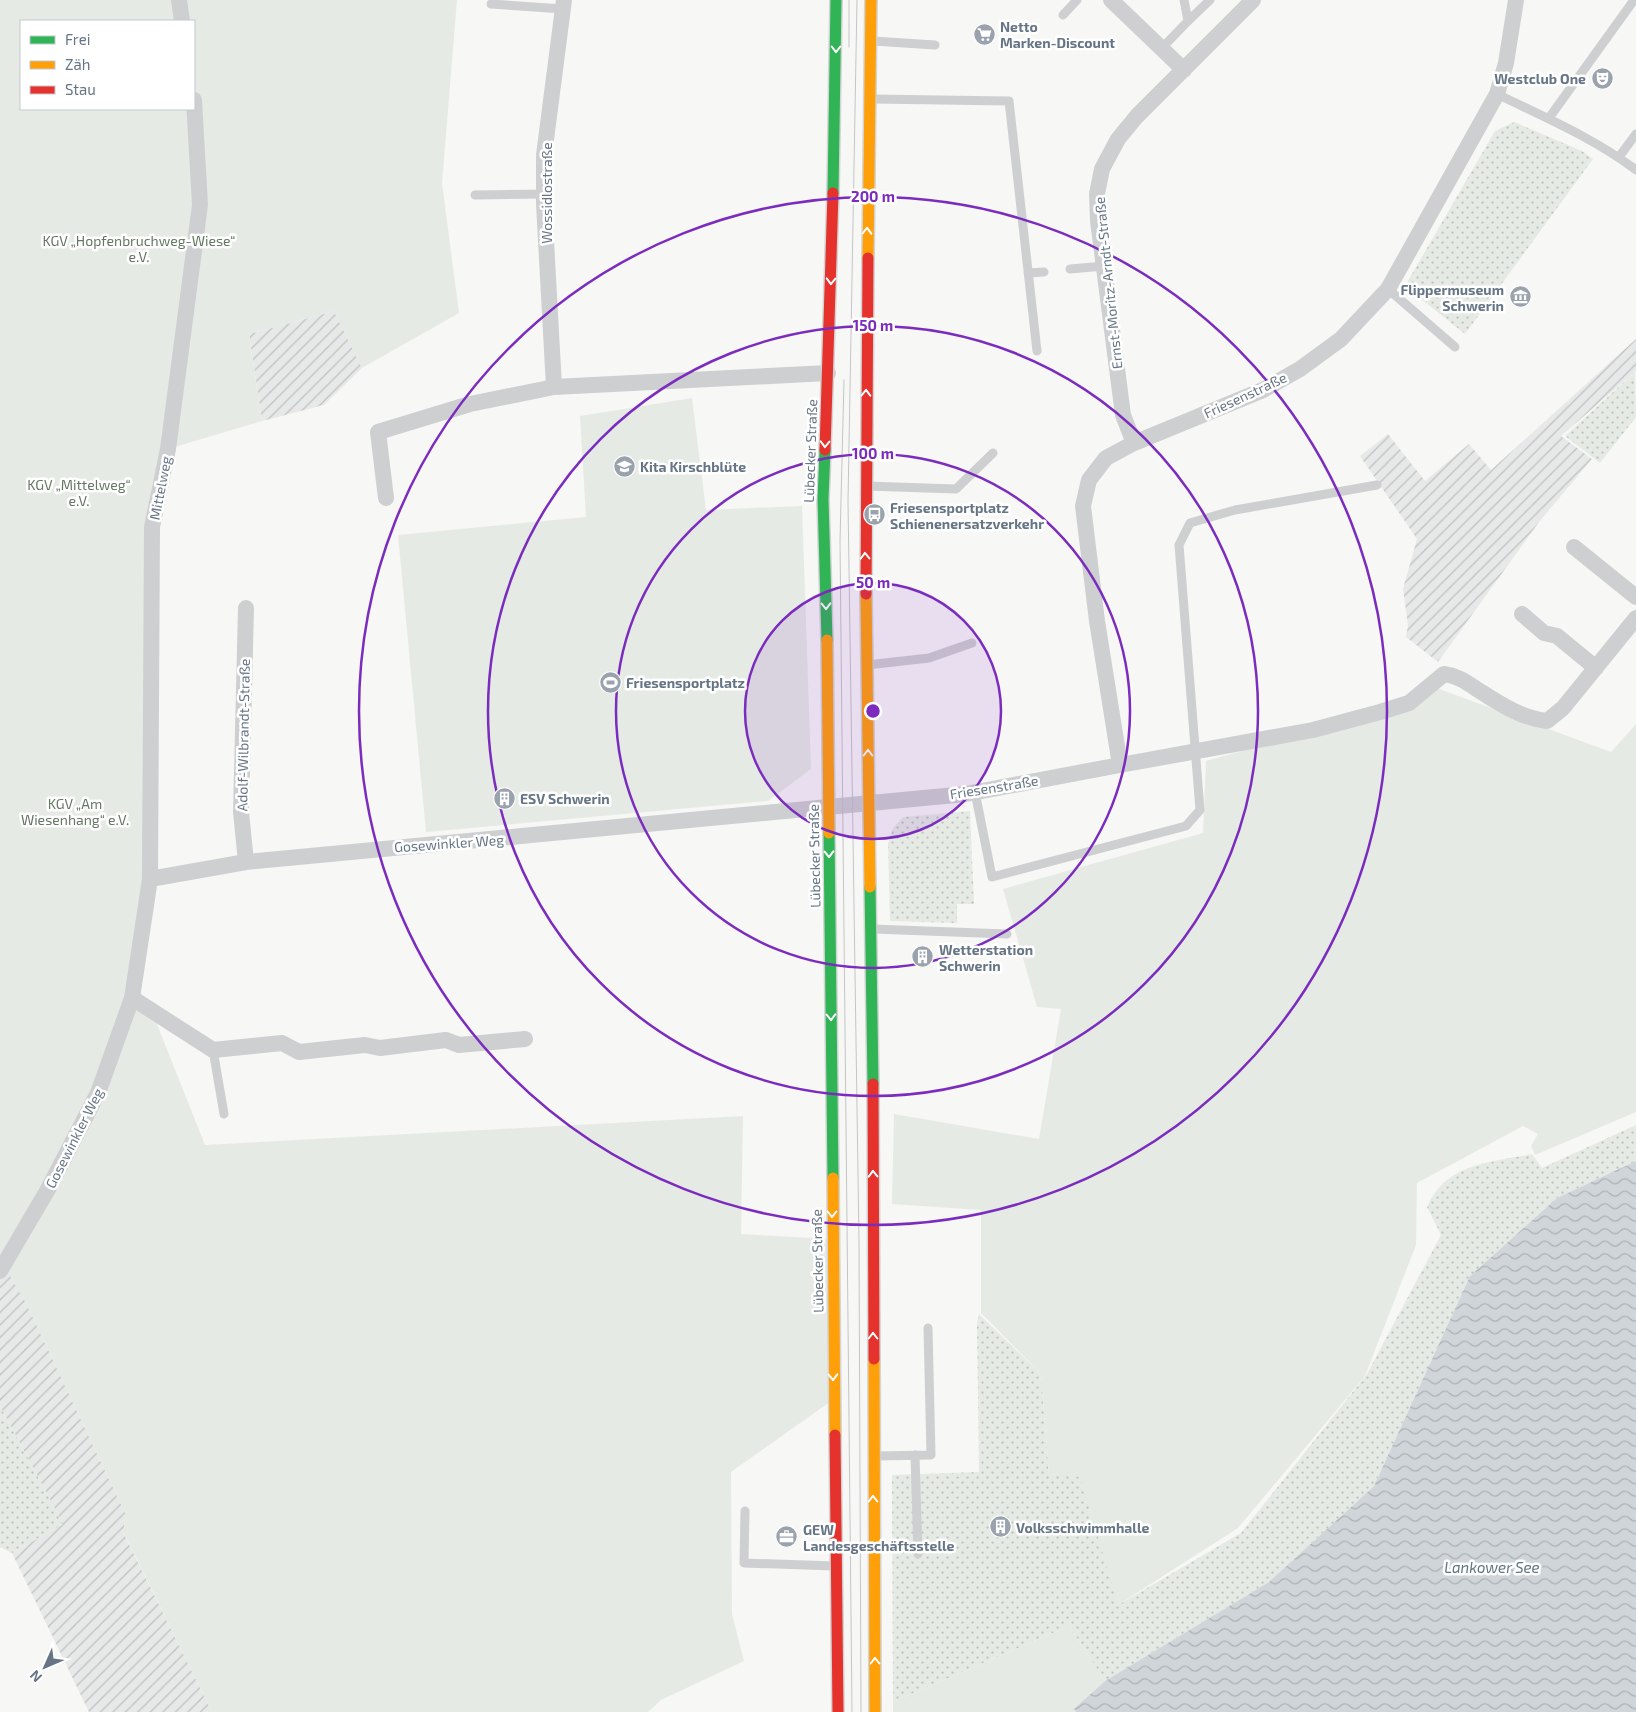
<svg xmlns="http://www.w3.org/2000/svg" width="1636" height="1712" font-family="'Exo 2',sans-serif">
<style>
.industrial{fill:url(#industrial-furrows)}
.grass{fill:url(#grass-dots)}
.green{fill:#e6eae4;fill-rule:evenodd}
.water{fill:url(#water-waves)}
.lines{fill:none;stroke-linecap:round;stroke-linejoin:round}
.fast-casing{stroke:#d3d5d5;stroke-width:14}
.slow-casing{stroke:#d3d5d5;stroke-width:14}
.jam-casing{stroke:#d3d5d5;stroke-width:14}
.lane{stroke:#cecfd1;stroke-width:9}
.street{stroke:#cecfd1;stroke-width:16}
.fast{stroke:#30b455;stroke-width:11}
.slow{stroke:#ff9f0a;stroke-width:11}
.jam{stroke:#e5322d;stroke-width:11}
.tram{stroke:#c4c5c6;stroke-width:1}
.oneway{stroke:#fff}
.ring{fill:none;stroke:#7b2cbf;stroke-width:2.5}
.labels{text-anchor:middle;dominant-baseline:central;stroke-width:5;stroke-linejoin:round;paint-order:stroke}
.poi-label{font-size:14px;font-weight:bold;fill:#667586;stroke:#fff;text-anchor:start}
.street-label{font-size:14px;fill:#667586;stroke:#fff}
.park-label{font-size:14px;fill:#647861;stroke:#fff}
.water-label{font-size:15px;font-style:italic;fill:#627682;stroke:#fff}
.centre{fill:#7b2cbf;stroke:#fff;stroke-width:2.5}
.ring-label{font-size:15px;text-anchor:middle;font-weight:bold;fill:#7b2cbf;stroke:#fff;stroke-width:5;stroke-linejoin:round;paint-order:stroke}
</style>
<defs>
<pattern id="industrial-furrows" width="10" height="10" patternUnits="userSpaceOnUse" patternTransform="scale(1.25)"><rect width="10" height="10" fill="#e7e8e8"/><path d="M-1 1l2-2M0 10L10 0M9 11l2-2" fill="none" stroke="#bfc1c2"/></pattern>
<pattern id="grass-dots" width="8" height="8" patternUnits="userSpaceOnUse" patternTransform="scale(1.25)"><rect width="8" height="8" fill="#e6eae4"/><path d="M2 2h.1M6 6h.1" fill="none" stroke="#bec2be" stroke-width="1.8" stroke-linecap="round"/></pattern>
<pattern id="water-waves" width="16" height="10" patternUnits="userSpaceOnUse" patternTransform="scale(1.25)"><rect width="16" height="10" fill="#cfd5d9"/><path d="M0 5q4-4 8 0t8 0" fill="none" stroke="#acb1b6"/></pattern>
</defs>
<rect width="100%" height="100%" fill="#f7f7f6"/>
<path class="industrial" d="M334,311L362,368L324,405L262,421L249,334Z
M1636,339V371L1561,436L1592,459L1539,522L1438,662L1406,637L1408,625L1403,589L1417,539L1360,456L1388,434L1425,481L1469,444L1491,470Z
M4,1265L26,1303L125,1513L124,1534L212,1712H89L12,1553L63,1524L0,1406V1271Z"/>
<path class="grass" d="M1514,122L1582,151L1593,159L1465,334L1405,286L1495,131Z
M1635,372L1636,417L1600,463L1565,436Z
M970,811L974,904H957V923L890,921L888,843L893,828L903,817Z
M1636,1125V1161L1557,1198L1470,1276L1374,1486L1269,1582L1105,1681L1069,1626L893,1702L892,1475L979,1472L977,1323L979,1314L1041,1374L1049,1474L1080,1476L1102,1531L1118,1605L1241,1533L1367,1374L1441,1235L1427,1207C1445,1163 1492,1162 1532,1154L1542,1168Z
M0,1406L63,1524L12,1553L0,1547Z"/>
<path class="green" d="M0,0H457L442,183L459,313L362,368L334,311L249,334L262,421L168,449L152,527L150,879L132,998L151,1009L205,1145L743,1116L741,1234L832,1239L834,1399L731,1472L732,1614L744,1661L661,1700L648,1712H212L124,1533L125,1513L26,1303L4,1265L0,1271ZM21,21H194V109H21Z
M692,398L706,510L802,506L811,769L768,801L426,832L398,535L586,517L580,416Z
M1431,686L1611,752L1636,724V1112L1535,1155L1531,1146L1538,1134L1523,1126L1417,1183L1416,1245L1365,1376L1238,1528L1118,1605L1080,1477L1049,1474L1041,1374L981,1313V1210L892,1204L894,1114L1039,1139L1061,1009L1037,1007L1003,889L1203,833L1206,761L1380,712Z
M1069,1626L1105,1681L1075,1709L1076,1712H893V1702Z"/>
<path class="water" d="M1636,1161V1712H1076L1074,1709L1105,1681L1269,1582L1374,1486L1470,1276L1557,1198Z"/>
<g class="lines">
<defs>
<path id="fast" d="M833,193L836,0
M825,450L823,499L827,640
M829,833L833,1178
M870,887L873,1084"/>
<path id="slow" d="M868,258L871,0
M866,594L870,887
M827,640L829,833
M833,1178L835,1435
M874,1359L875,1712"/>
<path id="jam" d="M825,450L833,193
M866,594L868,258
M873,1084L874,1359
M835,1435L838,1712"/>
</defs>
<use href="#fast" class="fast-casing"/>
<use href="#slow" class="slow-casing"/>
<use href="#jam" class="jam-casing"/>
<path class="lane" d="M491,4L563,9
M1063,15L1077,0
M1188,21L1210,0
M873,41L935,45
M1161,49L1188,21L1184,0
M1497,94C1544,117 1594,138 1636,170
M872,99L1009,101L1037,351
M1549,118L1634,0
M1619,157L1636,134
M475,195L544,194
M1070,269L1104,266
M1028,273L1044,272
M1388,289L1455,347
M866,486L956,489L993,453
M867,665L929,658L972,643
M975,792L992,877L1186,826L1200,810L1179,545L1190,523L1235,510L1377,485
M873,929L1007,934
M213,1050L224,1114
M915,1455L918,1554
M876,1456L931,1455L928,1328
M745,1511L744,1563L835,1566"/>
<path class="street" d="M179,0L182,21
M1111,0L1184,70
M554,387L544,204V155L564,0
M1134,443L1123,415L1098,221L1097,194L1102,169L1118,139L1137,116L1253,0
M386,498L378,432L470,404L554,387L828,373
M1574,547L1636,597
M1522,614L1544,633L1557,636L1596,668
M1120,765L1313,730L1380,712L1409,703L1444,674C1460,676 1470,685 1483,693C1503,706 1523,718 1547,721L1563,708L1636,618
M246,862L241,812L246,608
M150,879L246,862L966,794L1120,765L1097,621L1083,506L1089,480L1106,458L1134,443L1263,390L1300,369L1341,339L1388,289L1497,94L1506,63L1516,0
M132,998L213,1050L282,1043L299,1052L365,1045L380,1048L446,1040L459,1045L525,1039
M0,1271L47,1191L98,1093L132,998L150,879L152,527L168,449L200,205L194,100"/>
<use href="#fast" class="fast"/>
<use href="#slow" class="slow"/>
<use href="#jam" class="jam"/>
<path class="tram" d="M857,0L848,501L859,1242L861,1712
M849,47V0
M844,380L840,541L852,1712"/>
</g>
<defs><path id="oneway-chevron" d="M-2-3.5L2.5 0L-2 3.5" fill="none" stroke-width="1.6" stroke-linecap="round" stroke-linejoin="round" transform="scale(1.25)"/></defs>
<g class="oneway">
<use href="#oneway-chevron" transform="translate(836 49) rotate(90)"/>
<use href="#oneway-chevron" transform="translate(867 231) rotate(-89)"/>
<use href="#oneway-chevron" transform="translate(831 281) rotate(92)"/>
<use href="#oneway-chevron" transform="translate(866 393) rotate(-89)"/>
<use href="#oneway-chevron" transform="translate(825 444) rotate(92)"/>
<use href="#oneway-chevron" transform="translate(865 556) rotate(-91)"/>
<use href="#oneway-chevron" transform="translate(826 606) rotate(89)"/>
<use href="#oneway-chevron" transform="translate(868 753) rotate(-90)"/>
<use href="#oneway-chevron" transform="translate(829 854) rotate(89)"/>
<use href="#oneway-chevron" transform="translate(831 1017) rotate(89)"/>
<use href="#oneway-chevron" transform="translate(873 1174) rotate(-91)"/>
<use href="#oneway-chevron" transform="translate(832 1214) rotate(90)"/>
<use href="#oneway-chevron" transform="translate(873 1336) rotate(-90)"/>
<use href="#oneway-chevron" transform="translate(833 1377) rotate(89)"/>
<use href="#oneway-chevron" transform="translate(873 1499) rotate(-90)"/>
<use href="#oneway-chevron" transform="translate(875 1661) rotate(-90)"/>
</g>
<circle cx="873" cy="711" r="128" fill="#7b2cbf" fill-opacity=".12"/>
<g class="ring">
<circle cx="873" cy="711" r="128"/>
<circle cx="873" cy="711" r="257"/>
<circle cx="873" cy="711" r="385"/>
<circle cx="873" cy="711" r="514"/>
</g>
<defs>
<symbol id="supermarket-disc" viewBox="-11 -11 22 22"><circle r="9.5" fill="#99a2ad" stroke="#fff"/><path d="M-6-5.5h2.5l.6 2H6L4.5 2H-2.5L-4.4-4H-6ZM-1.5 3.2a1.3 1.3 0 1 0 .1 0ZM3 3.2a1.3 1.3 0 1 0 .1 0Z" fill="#fff"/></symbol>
<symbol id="theatre-disc" viewBox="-11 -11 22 22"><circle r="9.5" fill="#99a2ad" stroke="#fff"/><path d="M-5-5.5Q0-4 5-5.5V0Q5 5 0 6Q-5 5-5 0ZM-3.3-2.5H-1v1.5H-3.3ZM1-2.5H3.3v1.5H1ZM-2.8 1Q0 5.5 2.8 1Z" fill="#fff"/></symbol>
<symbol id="museum-disc" viewBox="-11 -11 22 22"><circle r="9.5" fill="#99a2ad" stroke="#fff"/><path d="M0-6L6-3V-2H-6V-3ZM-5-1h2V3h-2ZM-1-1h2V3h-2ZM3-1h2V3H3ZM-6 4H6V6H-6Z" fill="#fff"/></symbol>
<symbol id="school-disc" viewBox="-11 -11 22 22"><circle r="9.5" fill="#99a2ad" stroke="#fff"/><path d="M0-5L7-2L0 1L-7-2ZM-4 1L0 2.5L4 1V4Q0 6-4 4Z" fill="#fff"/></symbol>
<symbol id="bus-disc" viewBox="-11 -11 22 22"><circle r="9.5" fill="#99a2ad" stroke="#fff"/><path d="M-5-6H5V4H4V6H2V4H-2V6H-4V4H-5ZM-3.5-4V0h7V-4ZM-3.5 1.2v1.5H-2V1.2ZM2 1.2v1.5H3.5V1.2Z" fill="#fff"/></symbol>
<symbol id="stadium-disc" viewBox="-11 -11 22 22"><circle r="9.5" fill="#99a2ad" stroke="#fff"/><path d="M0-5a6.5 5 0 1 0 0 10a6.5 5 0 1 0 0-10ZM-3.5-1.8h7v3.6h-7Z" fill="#fff"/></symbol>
<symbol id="building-disc" viewBox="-11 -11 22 22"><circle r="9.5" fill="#99a2ad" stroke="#fff"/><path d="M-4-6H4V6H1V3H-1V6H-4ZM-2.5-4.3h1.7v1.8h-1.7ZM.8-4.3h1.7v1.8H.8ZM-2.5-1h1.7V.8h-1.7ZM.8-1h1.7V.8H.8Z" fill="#fff"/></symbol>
<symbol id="office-disc" viewBox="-11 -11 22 22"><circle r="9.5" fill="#99a2ad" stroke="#fff"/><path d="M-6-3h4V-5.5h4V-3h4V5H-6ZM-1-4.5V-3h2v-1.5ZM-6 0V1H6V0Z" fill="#fff"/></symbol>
</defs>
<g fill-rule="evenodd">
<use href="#supermarket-disc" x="972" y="22" width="25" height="25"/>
<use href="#theatre-disc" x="1590" y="66" width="25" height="25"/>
<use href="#museum-disc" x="1508" y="284" width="25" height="25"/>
<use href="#school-disc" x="612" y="454" width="25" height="25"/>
<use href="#bus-disc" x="862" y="502" width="25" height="25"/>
<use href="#stadium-disc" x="598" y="670" width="25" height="25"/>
<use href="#building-disc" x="492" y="786" width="25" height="25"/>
<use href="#building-disc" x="910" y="944" width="25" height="25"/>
<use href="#building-disc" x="988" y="1514" width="25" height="25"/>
<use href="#office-disc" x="774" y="1524" width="25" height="25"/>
</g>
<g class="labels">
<g class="poi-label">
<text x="1000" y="26">Netto<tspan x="1000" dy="16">Marken-Discount</tspan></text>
<text x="1586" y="78" text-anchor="end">Westclub One</text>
<text x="1504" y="289" text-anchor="end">Flippermuseum<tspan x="1504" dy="16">Schwerin</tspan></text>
<text x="640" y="466">Kita Kirschblüte</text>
<text x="890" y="507">Friesensportplatz<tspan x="890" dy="16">Schienenersatzverkehr</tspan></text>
<text x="626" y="682">Friesensportplatz</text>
<text x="520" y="798">ESV Schwerin</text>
<text x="939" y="949">Wetterstation<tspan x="939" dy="16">Schwerin</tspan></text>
<text x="1016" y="1527">Volksschwimmhalle</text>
<text x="803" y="1529">GEW<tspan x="803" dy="16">Landesgeschäftsstelle</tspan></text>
</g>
<g class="street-label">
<text transform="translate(546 193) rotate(-90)">Wossidlostraße</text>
<text transform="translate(1108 283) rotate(-96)">Ernst-Moritz-Arndt-Straße</text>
<text transform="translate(1245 395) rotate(-25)">Friesenstraße</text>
<text transform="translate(810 451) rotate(-88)">Lübecker Straße</text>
<text transform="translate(160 488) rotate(-79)">Mittelweg</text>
<text transform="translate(243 735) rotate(-89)">Adolf-Wilbrandt-Straße</text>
<text transform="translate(994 787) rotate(-9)">Friesenstraße</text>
<text transform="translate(449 843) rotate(-4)">Gosewinkler Weg</text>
<text transform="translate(814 856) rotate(-91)">Lübecker Straße</text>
<text transform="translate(74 1138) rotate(-63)">Gosewinkler Weg</text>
<text transform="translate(817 1261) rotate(-91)">Lübecker Straße</text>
</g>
<g class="park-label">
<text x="139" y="240">KGV „Hopfenbruchweg-Wiese“<tspan x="139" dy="16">e.V.</tspan></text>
<text x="79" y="484">KGV „Mittelweg“<tspan x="79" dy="16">e.V.</tspan></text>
<text x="75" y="803">KGV „Am<tspan x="75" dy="16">Wiesenhang“ e.V.</tspan></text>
</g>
<g class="water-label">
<text x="1492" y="1567">Lankower See</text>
</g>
</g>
<circle cx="873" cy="711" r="8" class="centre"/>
<g class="ring-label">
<text x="873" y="202">200 m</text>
<text x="873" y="331">150 m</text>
<text x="873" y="459">100 m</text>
<text x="873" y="588">50 m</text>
</g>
<rect x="20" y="20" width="175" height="90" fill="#ffffff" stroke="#c2c8cf"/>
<rect x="30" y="36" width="25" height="8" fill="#30b455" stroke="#c2c8cf"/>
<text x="65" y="45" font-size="15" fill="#667586">Frei</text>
<rect x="30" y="61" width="25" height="8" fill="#ff9f0a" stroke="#c2c8cf"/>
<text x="65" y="70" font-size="15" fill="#667586">Zäh</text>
<rect x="30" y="86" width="25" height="8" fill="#e5322d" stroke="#c2c8cf"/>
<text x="65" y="95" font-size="15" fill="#667586">Stau</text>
<g transform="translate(45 1667) rotate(225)" stroke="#ffffff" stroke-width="4" paint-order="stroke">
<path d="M0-4L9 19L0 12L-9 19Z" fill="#667586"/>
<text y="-8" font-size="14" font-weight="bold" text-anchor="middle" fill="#667586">N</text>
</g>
</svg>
